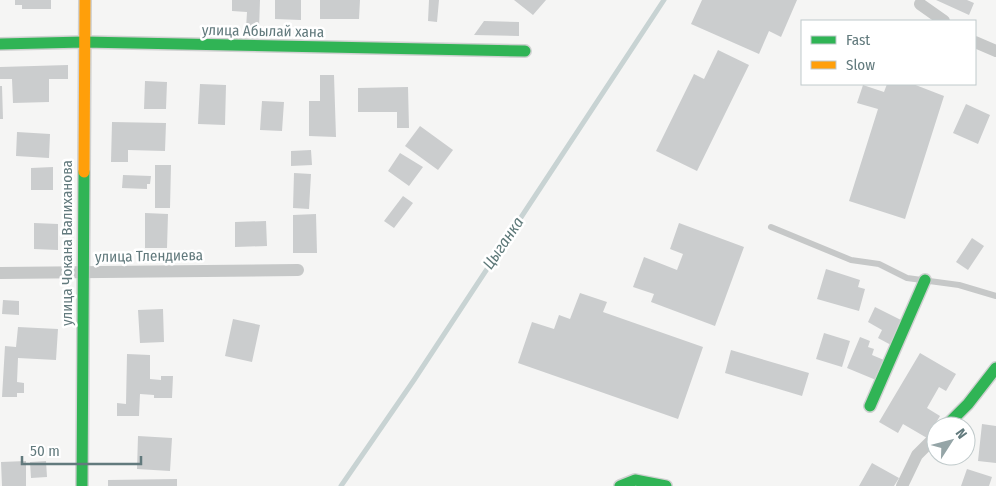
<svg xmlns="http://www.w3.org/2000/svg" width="996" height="486" font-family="'Fira Sans Condensed',sans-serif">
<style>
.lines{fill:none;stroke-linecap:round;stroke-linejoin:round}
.stream{stroke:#c8d3d3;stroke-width:5}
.building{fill:#cbcdce}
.fast-casing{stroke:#d0d1d1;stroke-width:14}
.slow-casing{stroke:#d0d1d1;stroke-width:14}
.lane{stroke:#c6c8c8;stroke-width:6}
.street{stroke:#c6c8c8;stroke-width:12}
.fast{stroke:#30b455;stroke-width:11}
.slow{stroke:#ff9f0a;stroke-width:11}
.labels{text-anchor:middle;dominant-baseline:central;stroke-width:5;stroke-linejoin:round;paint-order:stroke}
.street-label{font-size:15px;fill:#627a7d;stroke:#fff}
.water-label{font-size:16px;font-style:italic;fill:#5d7878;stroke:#fff}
</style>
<rect width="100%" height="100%" fill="#f5f5f4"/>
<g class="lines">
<path class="stream" d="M341,486L414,380L664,0"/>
</g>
<path class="building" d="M15,0H51V9H22V5H15Z
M232,0H260L259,30L246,29L247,12L232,11Z
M275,0H301V20L275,19Z
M320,0H360L359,19H320Z
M429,0H439L437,22L428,21Z
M514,0H546L533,15Z
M702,0H797L781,37L769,31L759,54L691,24Z
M936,0H967L974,3L969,15Z
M484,21L519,22V36L474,35Z
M718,50L749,65L697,171L656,151L694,74L704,79Z
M68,65V79H49V102L13,103L12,79H0V67Z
M320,75H334L336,137L309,136V101H320Z
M145,81L167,82L166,109H144Z
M200,84L226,85L225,125L198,124Z
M887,84H913L944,96L905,219L849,201L878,109L857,103L863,85L884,92Z
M0,86H2L3,119H0Z
M408,87L409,128H397V112H358V88Z
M262,101L284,102L282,131L260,130Z
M966,104L990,115L978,144L953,133Z
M112,122L166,123L165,151L128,150V162H111Z
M420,126L453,150L438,170L405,146Z
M17,132L50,134L49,158L16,156Z
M311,150L312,165L291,166V151Z
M400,153L423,167L409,186L388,171Z
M155,165H171L170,208H155Z
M53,167V190H31V168Z
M294,173L311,174L309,209L293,208Z
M123,175L151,176L150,184H147V189L122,188Z
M403,196L413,203L394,228L384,221Z
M145,213L168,214L167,248H145Z
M316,214L317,253H293V215Z
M266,221L267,246L235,247V222Z
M34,223L58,224V250L34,249Z
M679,223L744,247L715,326L651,302L654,294L633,287L644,257L677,270L683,254L670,249Z
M972,238L984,246L968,270L956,262Z
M826,269L860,280L858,287L865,289L859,311L817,299Z
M580,293L607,302L603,312L703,347L678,419L518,363L532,322L554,329L559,315L570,319Z
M3,300L19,301V315L2,314Z
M875,307L903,321L891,345L878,338L882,330L868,322Z
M163,309L164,342L140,343L138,310Z
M233,319L260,325L252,362L225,356Z
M18,327L58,329L56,360L18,358L17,382L24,383V393H17V397H2L5,346L16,347Z
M824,333L850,341L842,367L816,359Z
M860,337L870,341L868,347L874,349L872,355L884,360L876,380L847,368Z
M731,350L809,373L802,396L725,373Z
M920,353L956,374L946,391L939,387L927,408L940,416L927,438L903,424L898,433L879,422Z
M127,354L150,355V379L161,380V376H173L172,398H154V395L140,394L139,416H117V403L126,404Z
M982,424L996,426V463L978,461Z
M138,436L172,438L170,471L137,469Z
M26,461V486H2L1,462Z
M46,461L47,477L31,478L30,462Z
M872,463L899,478L894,486H859Z
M967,469L992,477L989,486H961Z
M177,479V486H108V480Z"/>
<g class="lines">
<defs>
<path id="fast" d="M0,44L84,42L525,51
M870,406L925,280
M946,426L968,404L996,368
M82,486L84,172
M620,486L635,480L666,486"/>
<path id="slow" d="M84,172L85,0"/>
</defs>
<use href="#fast" class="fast-casing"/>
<use href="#slow" class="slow-casing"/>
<path class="lane" d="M771,227L851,260L879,264L907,278L959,285L996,296"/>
<path class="street" d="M920,4L944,21
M975,42L996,51
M0,273L298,270
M902,486L917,455L936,436"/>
<use href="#fast" class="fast"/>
<use href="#slow" class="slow"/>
</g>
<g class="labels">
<g class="street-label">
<text transform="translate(263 31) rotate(1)">улица Абылай хана</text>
<text transform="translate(67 243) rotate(-90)">улица Чокана Валиханова</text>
<text transform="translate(149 256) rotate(-1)">улица Тлендиева</text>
</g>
<g class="water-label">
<text transform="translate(503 243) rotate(-56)">Цыганка</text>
</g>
</g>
<rect x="801" y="20" width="175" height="65" fill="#ffffff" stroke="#c0cacb"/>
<rect x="811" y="36" width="25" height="8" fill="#30b455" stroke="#c0cacb"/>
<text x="846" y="45" font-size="15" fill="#627a7d">Fast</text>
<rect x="811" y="61" width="25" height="8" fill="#ff9f0a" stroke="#c0cacb"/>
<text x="846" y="70" font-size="15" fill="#627a7d">Slow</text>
<g transform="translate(951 441) rotate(54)"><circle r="24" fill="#ffffff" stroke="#c0cacb"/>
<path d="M0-4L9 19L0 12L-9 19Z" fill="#95a5a7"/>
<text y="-8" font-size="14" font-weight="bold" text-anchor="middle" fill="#627a7d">N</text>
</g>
<path d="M22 456v8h119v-8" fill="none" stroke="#627a7d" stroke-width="2.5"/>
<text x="30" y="456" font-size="15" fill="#627a7d" stroke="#ffffff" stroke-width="4" paint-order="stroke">50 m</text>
</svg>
